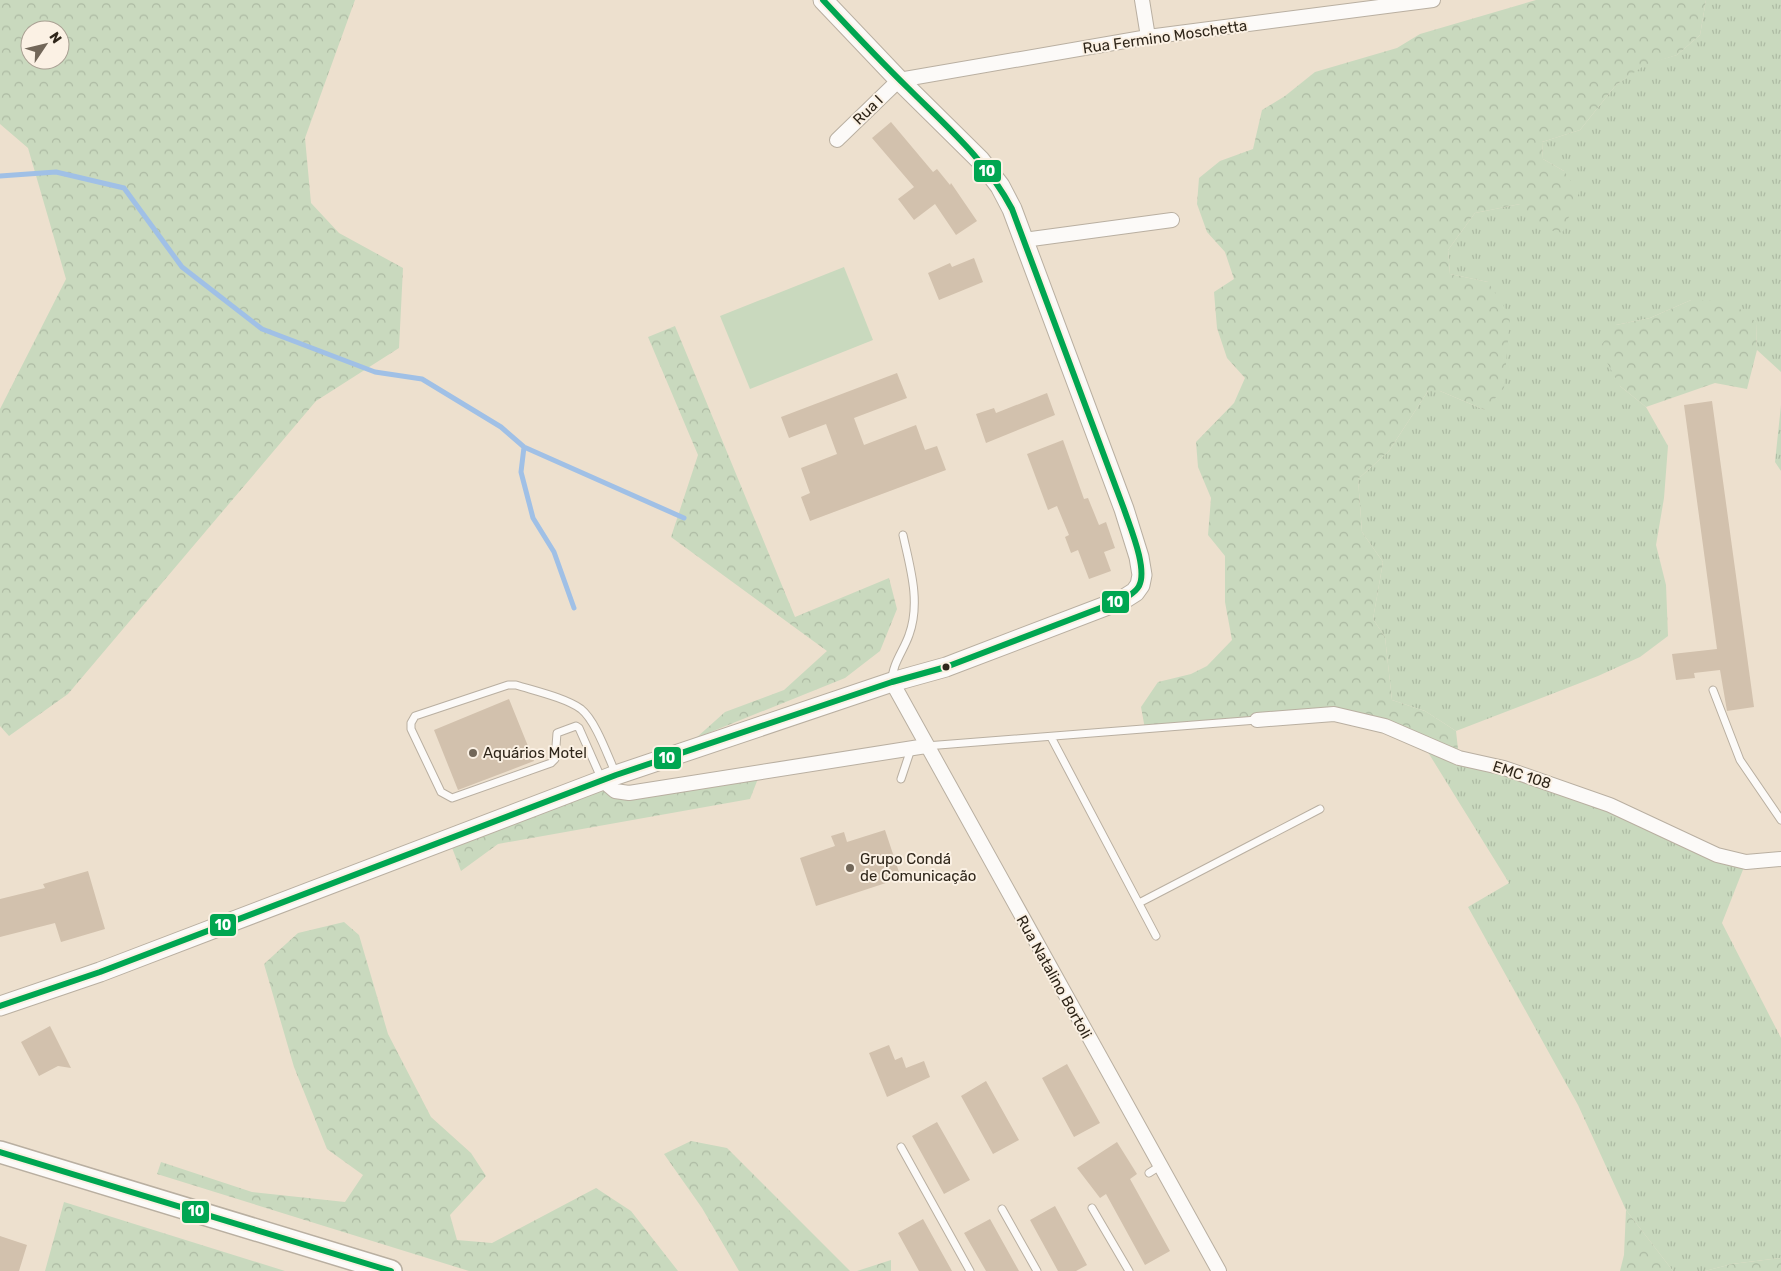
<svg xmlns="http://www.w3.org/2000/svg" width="1781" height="1271" font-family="Rubik,sans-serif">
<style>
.grass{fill:url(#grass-tufts)}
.forest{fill:url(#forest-crowns);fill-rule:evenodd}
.garden{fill:#c9d9be}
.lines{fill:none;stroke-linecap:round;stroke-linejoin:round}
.stream{stroke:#a0c0e6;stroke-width:5}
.building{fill:#d2c1ad}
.lane-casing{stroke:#b9afa1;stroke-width:9}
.street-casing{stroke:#b9afa1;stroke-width:16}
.secondary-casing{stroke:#b9afa1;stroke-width:21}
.primary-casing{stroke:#b9afa1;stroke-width:24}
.lane{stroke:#fcfaf8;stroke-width:7}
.street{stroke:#fcfaf8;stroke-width:14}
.secondary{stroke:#fcfaf8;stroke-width:19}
.primary{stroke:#fcfaf8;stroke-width:21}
.bus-1-casing{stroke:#fbf1e4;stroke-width:10}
.bus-1{stroke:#00a651;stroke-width:6}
.bus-dot{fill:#2f261a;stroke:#fbf1e4;stroke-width:2}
.poi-dot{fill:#726759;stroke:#fbf1e4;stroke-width:2}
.labels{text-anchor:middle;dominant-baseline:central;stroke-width:4;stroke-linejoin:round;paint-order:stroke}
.street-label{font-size:15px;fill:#2f261a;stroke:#fbf1e4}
.poi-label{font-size:15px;fill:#2f261a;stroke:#fbf1e4;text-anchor:start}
.line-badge{stroke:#fbf1e4;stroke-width:2}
.badge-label{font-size:14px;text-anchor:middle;font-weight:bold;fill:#fff}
</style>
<defs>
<pattern id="grass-tufts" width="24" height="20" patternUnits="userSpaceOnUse" patternTransform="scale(1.25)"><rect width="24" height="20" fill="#c9d9be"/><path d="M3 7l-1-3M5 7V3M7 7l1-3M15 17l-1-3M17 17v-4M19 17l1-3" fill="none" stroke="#adbaa3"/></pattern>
<pattern id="forest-crowns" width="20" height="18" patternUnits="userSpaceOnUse" patternTransform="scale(1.25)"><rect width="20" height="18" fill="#c9d9be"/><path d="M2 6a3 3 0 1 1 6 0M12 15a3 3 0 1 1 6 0" fill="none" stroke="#adbaa3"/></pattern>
</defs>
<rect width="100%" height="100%" fill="#ede0ce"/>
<path class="grass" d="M1706,0H1781V372L1757,350L1756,322L1691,300L1650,318L1616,325L1620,386L1646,407L1668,446L1664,498L1656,545L1666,585L1668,636L1640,657L1598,676L1456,731L1425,711L1392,700L1385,637L1373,619L1383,562L1362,532L1358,479L1389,451L1428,391H1440L1485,410L1488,282L1450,274L1448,250L1475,213L1520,204L1564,171L1543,159L1542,142L1580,130L1616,85L1645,64L1677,55L1700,35Z
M1781,405V471L1775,462Z
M1421,741L1504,768L1746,862L1722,923L1781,1038V1258L1732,1264L1705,1271H1673L1626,1210L1578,1105L1468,907L1509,883Z"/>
<path class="forest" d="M0,0H355L305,138L311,203L339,233L403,268L399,348L316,401L68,694L9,736L0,726V409L66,279L28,148L0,124ZM30,30H60V60H30Z
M1536,0H1706L1700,35L1677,55L1645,65L1616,85L1580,130L1542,142L1543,159L1564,171L1579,193L1562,233L1532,226L1520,204L1475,213L1448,250L1450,274L1488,282L1510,316L1504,388L1485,410L1440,391H1428L1389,451L1358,479L1362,532L1383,562L1373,619L1385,637L1392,700L1425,711L1456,731L1459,758L1334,714L1145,729L1141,707L1158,682L1191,674L1207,666L1232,640L1225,602V556L1208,535L1211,498L1198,467L1196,442L1234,403L1245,378L1227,358L1217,328L1214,292L1234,279L1225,252L1207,232L1197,204L1199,178L1220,161L1253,149L1262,110L1285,96L1315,72L1397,48L1420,34Z
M1691,300L1730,301L1756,322L1757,350L1747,389L1715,383L1646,407L1620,386L1599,348L1616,325L1650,318Z
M675,326L795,617L889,578L897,609L880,651L845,678L696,738L725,712L784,690L827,651L671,537L698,455L648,337Z
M761,771L750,799L498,844L461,871L449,840L602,780L615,791Z
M344,922L359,935L388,1034L431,1117L471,1153L486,1176L450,1215L457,1240L492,1243L596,1188L631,1211L678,1271H469L157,1174L161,1162L252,1192L345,1202L363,1175L327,1149L294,1067L264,964L298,933Z
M691,1141L727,1148L850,1271H739L702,1208L664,1154Z
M64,1202L285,1271H45Z
M1626,1210L1673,1271H1620L1624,1255Z
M1781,1258V1271H1705L1732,1264Z
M891,1260V1271H857Z"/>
<path class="garden" d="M844,267L873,340L750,389L720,316Z"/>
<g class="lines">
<path class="stream" d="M0,176L56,172L124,188L182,267L262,329L375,372L422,379L501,427L524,447L684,518
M524,447L521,472L533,518L554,552L574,608"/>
</g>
<path class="building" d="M891,122L933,172L937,169L950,185L951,183L977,221L956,235L935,204L914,220L898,199L914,187L872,138Z
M974,258L983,282L939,300L928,273L950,263L952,267Z
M897,373L907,398L854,418L864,445L916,425L925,450L937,446L946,470L810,521L801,497L810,493L801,468L837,454L826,424L789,438L781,417Z
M1047,393L1055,415L986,443L976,414L994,408L996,413Z
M1712,401L1754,707L1727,711L1720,670L1694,673L1695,678L1676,680L1672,654L1717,649L1684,405Z
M1063,440L1084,499L1088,498L1099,525L1106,522L1115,548L1104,552L1111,571L1089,579L1078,550L1071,553L1065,537L1069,535L1057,506L1048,510L1027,454Z
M509,699L534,761L458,790L434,730Z
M885,830L901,878L816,906L800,858L835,846L831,836L844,832L847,842Z
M88,871L105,929L61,942L55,923L0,937V899L45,888L43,884Z
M50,1026L71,1068L58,1066L39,1076L21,1042Z
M889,1045L895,1060L902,1057L906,1068L924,1061L930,1077L887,1097L869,1053Z
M1067,1064L1100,1123L1074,1137L1042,1078Z
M986,1081L1019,1140L993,1154L961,1096Z
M937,1122L970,1180L944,1194L912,1136Z
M1117,1142L1137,1174L1130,1179L1170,1251L1145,1265L1106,1194L1100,1198L1077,1168Z
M1055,1206L1087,1265L1076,1271H1058L1030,1220Z
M923,1219L952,1271H919L898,1233Z
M990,1219L1019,1271H986L964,1233Z
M0,1236L27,1245L19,1271H0Z"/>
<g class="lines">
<defs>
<path id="lane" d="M892,681C892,664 904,650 909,635C921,602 910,567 903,535
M1713,690L1740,760L1781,820
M1051,737L1156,936
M926,746L1257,720
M901,779L911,749
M602,780L579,728L576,726L557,733L555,759L551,763L452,798L441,792L411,729V723L415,716L508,685H516C535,691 566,698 581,709C596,721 608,757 616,774
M1139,903L1320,809
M901,1147L970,1271
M1149,1173L1160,1166
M1092,1208L1129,1271
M1002,1209L1037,1271"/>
<path id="street" d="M1142,0L1148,37
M837,140L899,80L1148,37L1433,0
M1024,240L1172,220
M892,682L1219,1271
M1257,720L1334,714L1385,726L1459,758L1504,768L1610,805L1717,855L1746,862L1781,859
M602,780L615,791L629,793L926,746"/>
<path id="secondary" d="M0,1006L100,972L616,775L892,682L946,667L1124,599L1135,592L1140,585L1142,575L1139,557L1124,509L1012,209L1000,186L980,160L899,80L823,0"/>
<path id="primary" d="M0,1152L391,1271"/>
</defs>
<use href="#lane" class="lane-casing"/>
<use href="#street" class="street-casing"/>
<use href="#secondary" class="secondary-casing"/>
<use href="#primary" class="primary-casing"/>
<use href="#lane" class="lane"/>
<use href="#street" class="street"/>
<use href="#secondary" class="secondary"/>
<use href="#primary" class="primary"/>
<defs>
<path id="bus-1" d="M0,1006L100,972L616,775L892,682L946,667L1124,599C1130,595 1136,592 1139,586C1148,569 1130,527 1124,509L1012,209C987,161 946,126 908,88C879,60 851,30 823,0
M0,1152L391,1271"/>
</defs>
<use href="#bus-1" class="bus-1-casing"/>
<use href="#bus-1" class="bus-1"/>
</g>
<circle class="bus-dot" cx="946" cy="667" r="4.5"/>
<g class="poi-dot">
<circle cx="473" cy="753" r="5"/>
<circle cx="850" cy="868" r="5"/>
</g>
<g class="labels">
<g class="street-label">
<text transform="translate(1165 37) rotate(-8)">Rua Fermino Moschetta</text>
<text transform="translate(868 110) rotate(-44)">Rua I</text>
<text transform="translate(1522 775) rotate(18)">EMC 108</text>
<text transform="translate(1054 977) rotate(61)">Rua Natalino Bortoli</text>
</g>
<g class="poi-label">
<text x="483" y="753">Aquários Motel</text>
<text x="860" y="859">Grupo Condá<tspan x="860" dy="17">de Comunicação</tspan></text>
</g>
</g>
<g class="line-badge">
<rect x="973" y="159" width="29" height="24" rx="5" fill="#00a651"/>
<rect x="1101" y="590" width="29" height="24" rx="5" fill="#00a651"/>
<rect x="653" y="746" width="29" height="24" rx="5" fill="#00a651"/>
<rect x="209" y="913" width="28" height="24" rx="5" fill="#00a651"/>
<rect x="181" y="1200" width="29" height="24" rx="5" fill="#00a651"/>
</g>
<g class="badge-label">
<text x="987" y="176">10</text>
<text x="1115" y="607">10</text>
<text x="667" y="763">10</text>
<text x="223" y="930">10</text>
<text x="196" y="1216">10</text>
</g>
<g transform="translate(45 45) rotate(55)"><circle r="24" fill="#fbf1e4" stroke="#a9a093"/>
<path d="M0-4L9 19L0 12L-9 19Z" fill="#726759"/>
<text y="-8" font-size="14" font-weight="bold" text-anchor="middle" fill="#2f261a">N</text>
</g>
</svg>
